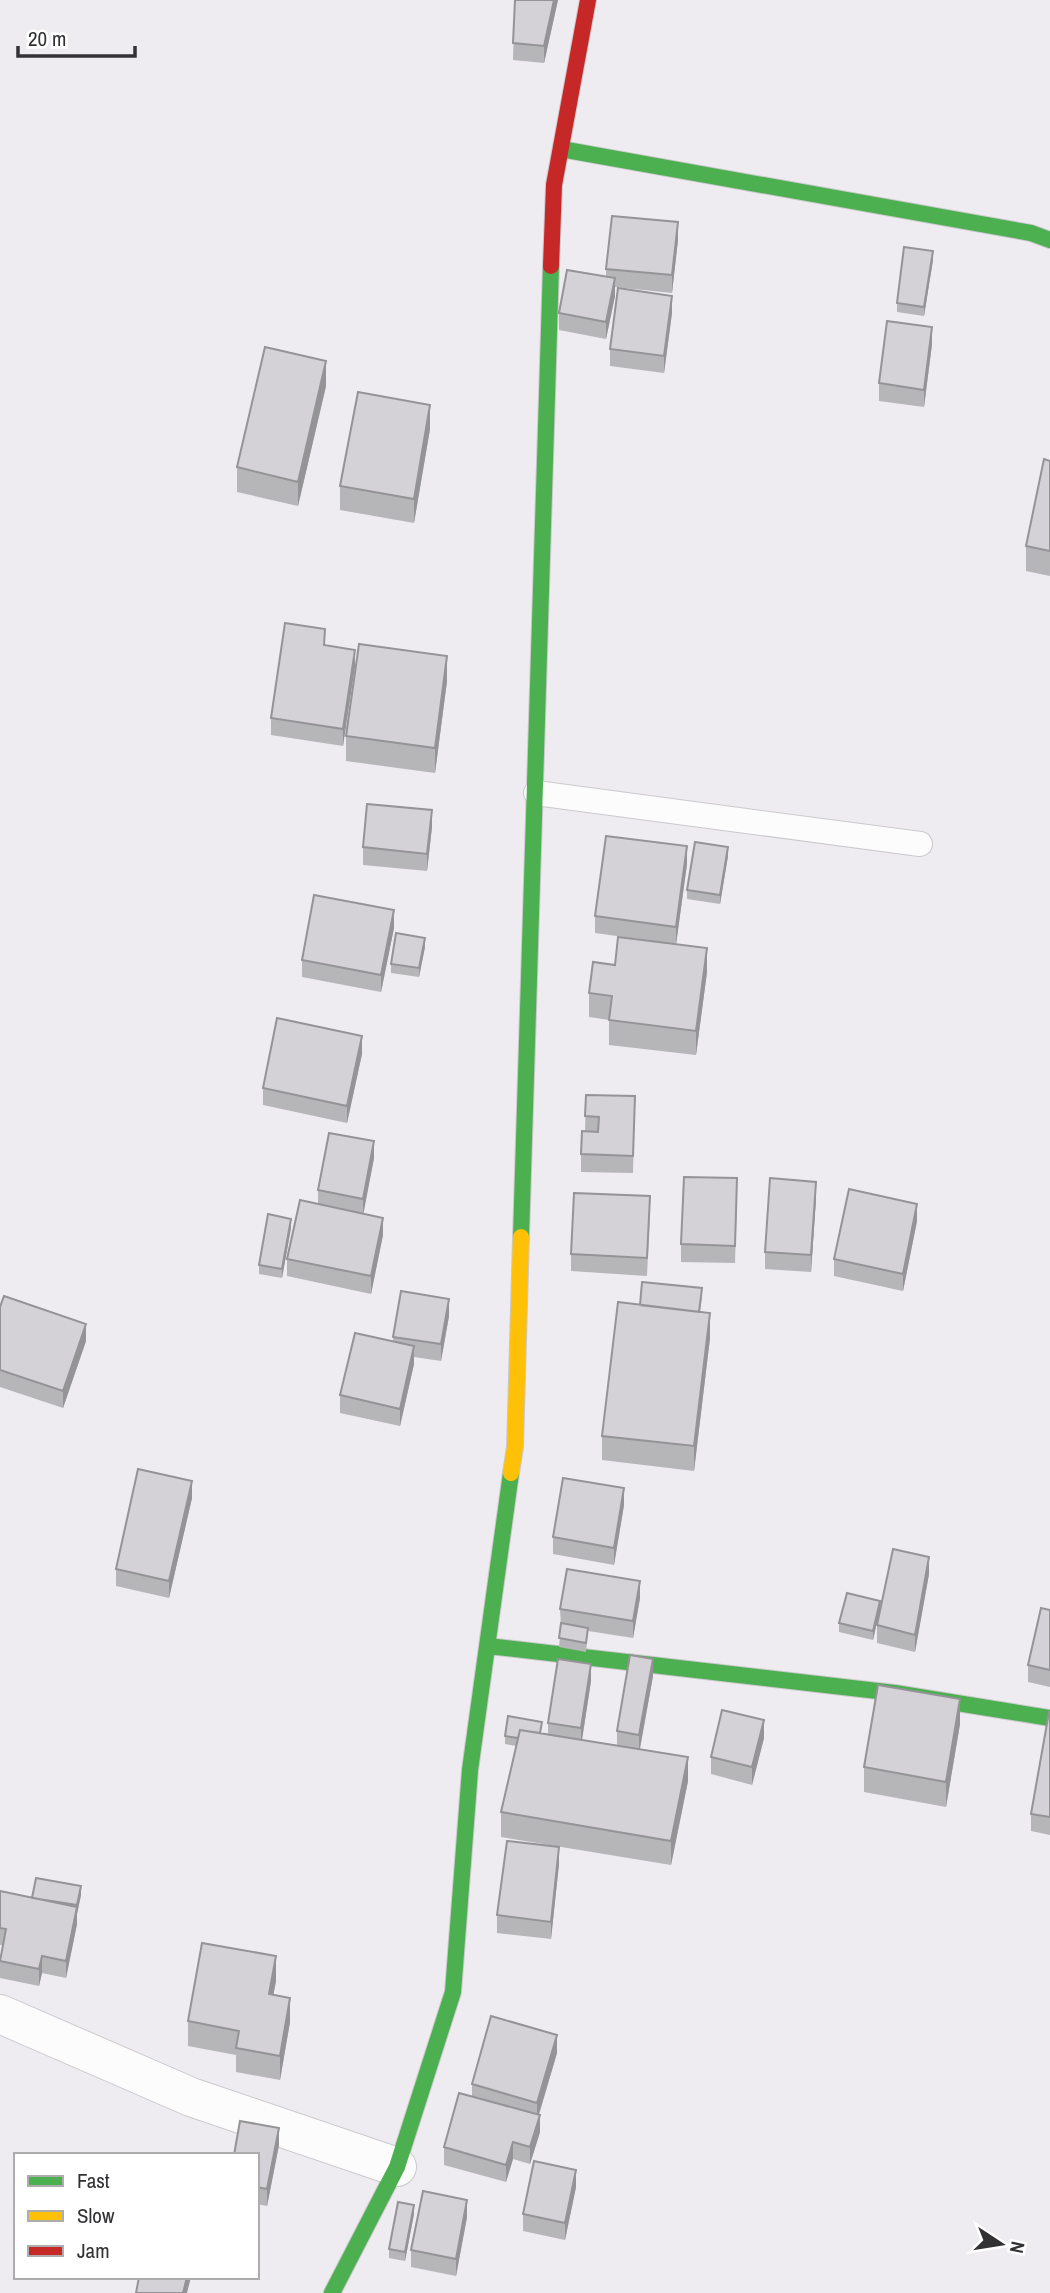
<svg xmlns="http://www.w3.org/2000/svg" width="1050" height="2293" font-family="'Archivo Narrow',sans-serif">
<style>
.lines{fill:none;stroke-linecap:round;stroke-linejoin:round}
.lane-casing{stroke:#cbc9cd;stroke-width:26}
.street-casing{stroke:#cbc9cd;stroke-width:40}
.fast-casing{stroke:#cbc9cd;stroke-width:18}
.slow-casing{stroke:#cbc9cd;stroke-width:18}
.jam-casing{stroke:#cbc9cd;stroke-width:18}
.lane{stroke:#fcfcfd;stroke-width:24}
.street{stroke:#fcfcfd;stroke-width:38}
.fast{stroke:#4caf50;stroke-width:16}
.slow{stroke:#ffc107;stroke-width:16}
.jam{stroke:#c62828;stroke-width:16}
.wall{fill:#b6b5b8}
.shaded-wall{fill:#949396}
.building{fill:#d4d2d6;stroke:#949396;stroke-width:2}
</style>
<rect width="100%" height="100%" fill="#eeecf1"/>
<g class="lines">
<defs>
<path id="lane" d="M536,793L920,844"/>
<path id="street" d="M0,2014L191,2097L397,2167"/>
<path id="fast" d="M561,149L1031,233L1050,240
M521,1237L551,266
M488,1646L895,1693L1050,1718
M332,2293L397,2167L453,1992L470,1770L511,1473"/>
<path id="slow" d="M511,1473L515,1447L521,1237"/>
<path id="jam" d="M551,266L554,185L588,0"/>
</defs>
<use href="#lane" class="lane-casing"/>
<use href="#street" class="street-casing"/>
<use href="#fast" class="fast-casing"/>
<use href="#slow" class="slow-casing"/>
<use href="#jam" class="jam-casing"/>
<use href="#lane" class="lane"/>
<use href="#street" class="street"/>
<use href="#fast" class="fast"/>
<use href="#slow" class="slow"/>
<use href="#jam" class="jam"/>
</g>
<path class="wall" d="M515,0H558L544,63L513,60Z
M678,240L672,293L615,287V296L606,339L559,330V313L606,277V269Z
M933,260L924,316L897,312V303Z
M672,313L664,373L610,366V349Z
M932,344L924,407L879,401V383Z
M326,386L298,506L237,492V467Z
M430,429L414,523L340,510V486Z
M1050,461V576L1026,571V546Z
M325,645L355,650L343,746L271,735V718Z
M447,681L435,773L346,761V736Z
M432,827L427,871L363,865V847Z
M728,856L720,904L687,899V890Z
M687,864L676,944L707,972L696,1055L609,1045V1020L589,1017V993L638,939L595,933V916Z
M394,928L381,992L302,977V960Z
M425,947L419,977L391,973V964Z
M362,1054L347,1123L263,1105V1088Z
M586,1095L635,1096L633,1173L581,1172V1154L585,1132Z
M374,1158L363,1213L383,1235L371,1294L287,1276V1259L318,1204V1190Z
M737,1196L735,1263L681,1262V1244Z
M816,1199L811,1272L765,1269V1252Z
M650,1213L647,1276L571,1271V1254Z
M917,1221L903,1291L834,1276V1259Z
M291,1228L282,1278L259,1274V1265Z
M702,1297L700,1312L710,1338L694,1471L602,1460V1436L640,1305Z
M0,1307L86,1341L63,1408L0,1387Z
M449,1316L441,1361L414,1357V1364L400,1426L340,1413V1395L393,1342V1337Z
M192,1498L169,1598L116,1586V1569Z
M624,1505L614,1565L553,1554V1537Z
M929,1574L915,1652L877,1643V1625Z
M640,1598L633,1638L588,1631L586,1652L559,1647L561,1626L560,1609Z
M880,1609L873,1640L839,1632V1623Z
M1050,1610V1687L1028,1682V1665Z
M653,1676L640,1749L688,1781L671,1865L501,1837V1812L516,1746L505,1744V1736L542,1733L548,1734V1723L591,1681L582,1740L617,1745V1731Z
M1050,1712V1835L1031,1831V1814Z
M960,1724L946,1807L864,1792V1767Z
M764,1738L752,1785L711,1774V1757Z
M559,1864L551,1939L497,1933V1915Z
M0,1891L32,1898L81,1895L77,1914V1924L66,1978L42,1973L39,1986L0,1978V1960L3,1945H0Z
M276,1981L273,1995L290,2022L280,2080L236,2072V2055L188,2046V2021Z
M557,2053L539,2115L540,2132L530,2164L513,2159L506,2182L444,2165V2147L472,2097V2084Z
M279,2145L267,2206L257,2204V2155Z
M576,2187L565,2240L523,2231V2214Z
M414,2214L405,2261L389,2258V2249Z
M467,2217L456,2276L411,2267V2250Z"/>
<path class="shaded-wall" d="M554,0H558L544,63V46Z
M678,222V240L672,293V275Z
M933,251V260L924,316V307Z
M615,278V296L606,339V322Z
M672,296V313L664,373V356Z
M932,327V344L924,407V390Z
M326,361V386L298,506V482Z
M430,405V429L414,523V499Z
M355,650V667L343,746V729Z
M447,656V681L435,773V748Z
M432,810V827L427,871V854Z
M687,846V864L676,945V927Z
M728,847V856L720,904V895Z
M394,910V928L381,992V975Z
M425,938V947L419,977V968Z
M707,948V972L696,1055V1031Z
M362,1036V1054L347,1123V1106Z
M374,1141V1158L363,1216V1199Z
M816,1182V1199L811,1272V1255Z
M917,1204V1221L903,1291V1274Z
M383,1218V1235L371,1294V1276Z
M291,1219V1228L282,1278V1269Z
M449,1299V1316L441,1361V1344Z
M710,1313V1338L694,1471V1446Z
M86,1324V1341L63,1408V1391Z
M414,1346V1364L400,1426V1409Z
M192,1481V1498L169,1598V1581Z
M624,1488V1505L614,1565V1548Z
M929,1557V1574L915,1652V1635Z
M640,1581V1598L633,1638V1621Z
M880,1601V1609L873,1640V1631Z
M653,1659V1676L639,1753V1735Z
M591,1664V1681L581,1746V1728Z
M960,1699V1724L946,1807V1782Z
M764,1720V1738L752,1785V1767Z
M688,1757V1781L671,1865V1841Z
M559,1847V1864L551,1939V1922Z
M81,1886V1895L77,1914V1905Z
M77,1907V1924L66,1978V1961Z
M42,1956V1973L39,1986V1969Z
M276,1956V1981L269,2018V1994Z
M290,1998V2022L280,2080V2056Z
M557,2035V2053L537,2120V2103Z
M540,2115V2132L530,2164V2147Z
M279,2128V2145L267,2206V2189Z
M513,2142V2159L506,2182V2165Z
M576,2170V2187L565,2240V2223Z
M467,2200V2217L456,2276V2259Z
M414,2205V2214L405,2261V2252Z
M187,2277H191L187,2293H183Z"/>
<path class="building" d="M515,0H554L544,46L513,43Z
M612,216L678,222L672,275L606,269Z
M904,247L933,251L924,307L897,303Z
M567,270L615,278L606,322L559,313Z
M618,288L672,296L664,356L610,349Z
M887,321L932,327L924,390L879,383Z
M265,347L326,361L298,482L237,467Z
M358,392L430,405L414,499L340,486Z
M1044,459L1050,461V551L1026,546Z
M285,623L325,629L324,645L355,650L343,729L271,718Z
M359,644L447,656L435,748L346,736Z
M367,804L432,810L427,854L363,847Z
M606,836L687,846L676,927L595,916Z
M695,842L728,847L720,895L687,890Z
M314,895L394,910L381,975L302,960Z
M396,933L425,938L419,968L391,964Z
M618,937L707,948L696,1031L609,1020L612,996L589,993L593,962L615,965Z
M277,1018L362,1036L347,1106L263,1088Z
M586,1095L635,1096L633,1156L581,1154L582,1131L598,1132L599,1117L585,1116Z
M329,1133L374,1141L363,1199L318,1190Z
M684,1177L737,1178L735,1246L681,1244Z
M770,1178L816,1182L811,1255L765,1252Z
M849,1189L917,1204L903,1274L834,1259Z
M574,1193L650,1196L647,1258L571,1254Z
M300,1200L383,1218L371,1276L287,1259Z
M268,1214L291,1219L282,1269L259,1265Z
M642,1282L702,1288L699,1312L640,1305Z
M401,1291L449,1299L441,1344L393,1337Z
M4,1296L86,1324L63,1391L0,1370V1307Z
M618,1302L710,1313L694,1446L602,1436Z
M355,1333L414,1346L400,1409L340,1395Z
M138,1469L192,1481L169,1581L116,1569Z
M563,1478L624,1488L614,1548L553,1537Z
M893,1549L929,1557L915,1635L877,1625Z
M567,1569L640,1581L633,1621L560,1609Z
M847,1593L880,1601L873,1631L839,1623Z
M1041,1608L1050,1610V1670L1028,1665Z
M561,1623L588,1628L586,1643L559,1638Z
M630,1655L653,1659L639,1735L617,1731Z
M558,1659L591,1664L581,1728L548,1723Z
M878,1685L960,1699L946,1782L864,1767Z
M722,1710L764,1720L752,1767L711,1757Z
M1049,1712H1050V1817L1031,1814Z
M508,1716L542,1722L540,1733L520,1730L518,1738L505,1736Z
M520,1730L688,1757L671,1841L501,1812Z
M507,1841L559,1847L551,1922L497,1915Z
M36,1878L81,1886L77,1905L32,1898Z
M0,1891L77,1907L66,1961L42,1956L39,1969L0,1961L6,1929L0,1928Z
M202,1943L276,1956L269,1994L290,1998L280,2056L236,2048L239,2031L188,2021Z
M491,2016L557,2035L537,2103L472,2084Z
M459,2093L540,2115L530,2147L513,2142L506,2165L444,2147Z
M240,2121L279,2128L267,2189L257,2187V2155H234Z
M534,2161L576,2170L565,2223L523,2214Z
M423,2191L467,2200L456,2259L411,2250Z
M398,2202L414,2205L405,2252L389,2249Z
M139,2277H187L183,2293H136Z"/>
<rect x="14" y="2153" width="245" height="126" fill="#ffffff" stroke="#adadae" stroke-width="2"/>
<rect x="28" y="2176" width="35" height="10" fill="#4caf50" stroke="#adadae" stroke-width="2"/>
<text x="77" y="2188" font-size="21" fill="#323134">Fast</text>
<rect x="28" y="2211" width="35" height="10" fill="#ffc107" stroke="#adadae" stroke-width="2"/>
<text x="77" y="2223" font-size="21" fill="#323134">Slow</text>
<rect x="28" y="2246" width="35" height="10" fill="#c62828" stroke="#adadae" stroke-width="2"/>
<text x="77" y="2258" font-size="21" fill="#323134">Jam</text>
<g transform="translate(1001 2244) rotate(102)" stroke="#ffffff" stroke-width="5" paint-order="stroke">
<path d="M0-5L12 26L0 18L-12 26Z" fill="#323134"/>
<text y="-10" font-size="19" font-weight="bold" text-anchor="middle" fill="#323134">N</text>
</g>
<path d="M18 46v10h117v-10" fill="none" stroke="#323134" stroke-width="3.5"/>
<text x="28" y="46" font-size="21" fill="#323134" stroke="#ffffff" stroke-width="5" paint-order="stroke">20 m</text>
</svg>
